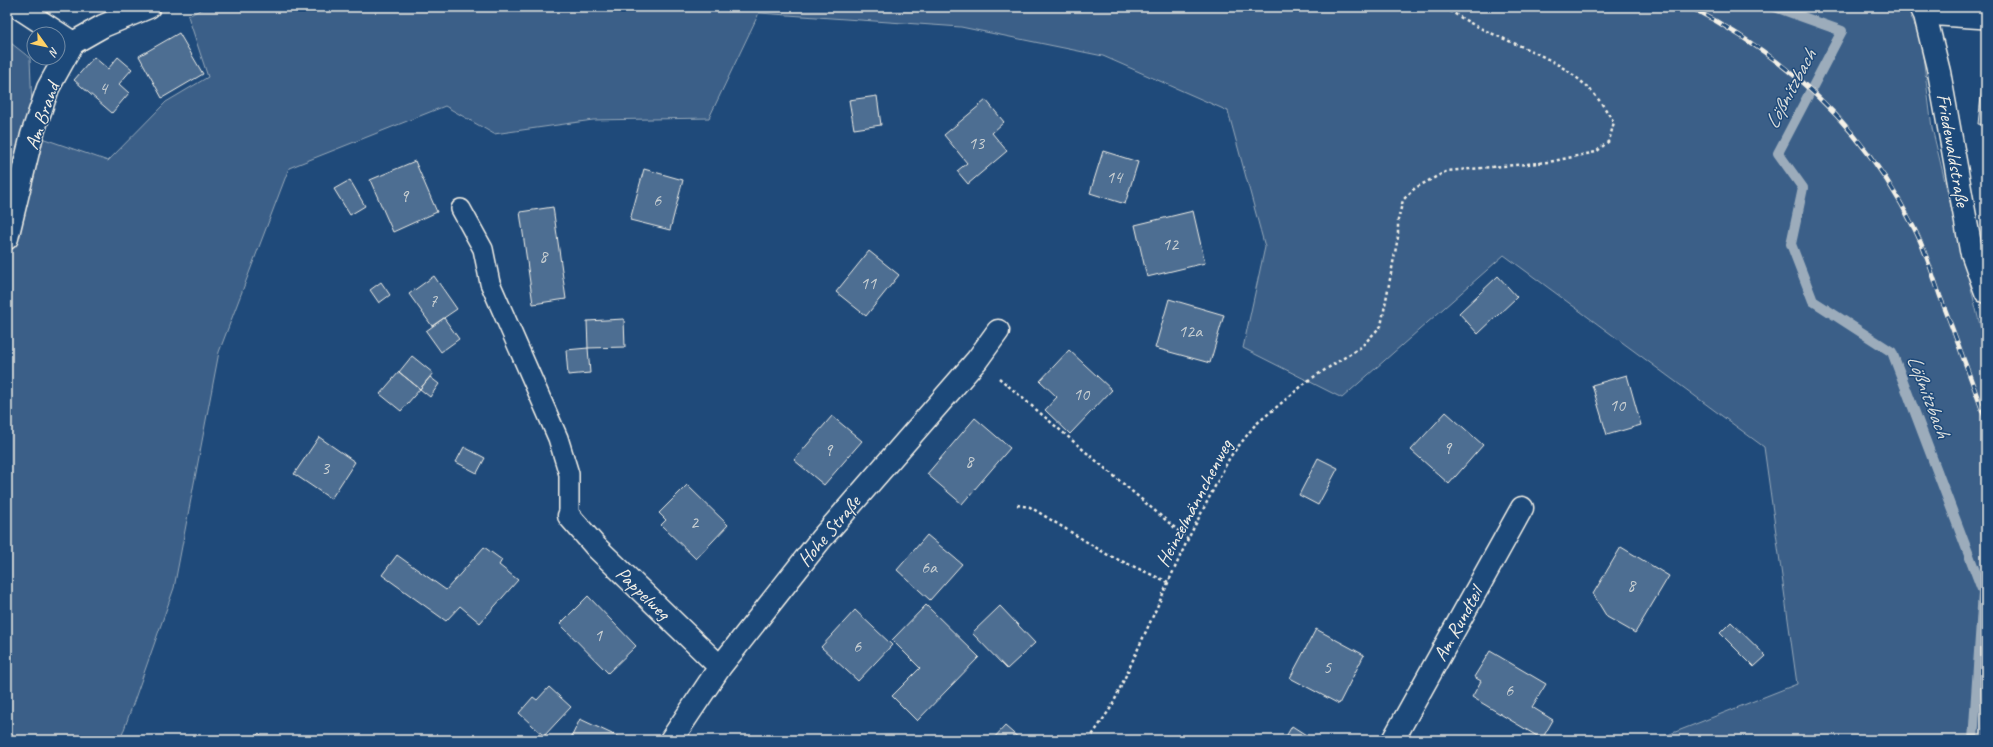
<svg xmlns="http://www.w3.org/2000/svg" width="1993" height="747" font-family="Caveat,sans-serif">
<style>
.green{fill:#3a5f88;stroke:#97a8b8}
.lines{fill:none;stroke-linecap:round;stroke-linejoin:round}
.stream{stroke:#9cacbb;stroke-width:10}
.building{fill:#4d6e92;stroke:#f4f1e8}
.service-casing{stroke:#f4f1e8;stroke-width:22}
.minor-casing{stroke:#f4f1e8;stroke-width:25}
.tertiary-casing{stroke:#f4f1e8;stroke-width:25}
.path{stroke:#f4f1e8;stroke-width:2.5;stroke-dasharray:3 3;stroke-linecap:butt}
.service{stroke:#1f4a7a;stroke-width:19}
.minor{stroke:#1f4a7a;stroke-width:22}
.tertiary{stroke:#1f4a7a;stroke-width:22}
.rail-casing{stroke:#f4f1e8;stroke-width:4.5}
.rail{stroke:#1f4a7a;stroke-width:3;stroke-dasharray:9;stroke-linecap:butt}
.labels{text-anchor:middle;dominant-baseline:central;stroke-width:3;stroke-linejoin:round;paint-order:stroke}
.number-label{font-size:18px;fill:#cad0d2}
.street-label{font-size:20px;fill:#f4f1e8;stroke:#1f4a7a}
.water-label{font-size:21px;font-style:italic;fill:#dee0dd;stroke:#1f4a7a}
</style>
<rect width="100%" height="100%" fill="#1f4a7a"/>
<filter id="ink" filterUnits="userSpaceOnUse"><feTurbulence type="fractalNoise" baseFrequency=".025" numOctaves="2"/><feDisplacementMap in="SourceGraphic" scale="8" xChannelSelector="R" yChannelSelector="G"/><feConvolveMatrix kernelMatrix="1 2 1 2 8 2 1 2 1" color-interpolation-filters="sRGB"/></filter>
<g filter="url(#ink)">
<path class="green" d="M206,7H1907L1921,40L1932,128L1986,350V740H1655L1797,684L1764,447L1504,255L1342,398L1243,348L1265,247L1228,111L1103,56L961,27L759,13L709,118L593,120L494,134L445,106L289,168L219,352L174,588L121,738L118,740H7V40L30,58L33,135L108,161L166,102L208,77L188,16Z"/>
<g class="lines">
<path class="stream" d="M1775,7L1842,31L1778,153L1803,188L1791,244L1813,301L1892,352L1983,592L1973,740"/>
</g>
<path class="building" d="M179,33L203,74L162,98L139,56Z
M1986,52V125L1978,124Z
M94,57L108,69L118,57L132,69L119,84L129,93L112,113L74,80Z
M877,96L881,125L854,129L849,100Z
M986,100L1004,122L992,133L1007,151L968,184L957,171L967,163L944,135Z
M1103,151L1138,162L1125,204L1090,193Z
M415,161L437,212L393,232L370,180Z
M644,169L683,180L670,230L630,220Z
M350,180L365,206L350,215L334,189Z
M553,207L566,299L533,304L520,212Z
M1193,211L1205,263L1147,277L1135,225Z
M869,251L899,275L866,316L836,292Z
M434,276L457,309L432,326L409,294Z
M1498,276L1517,297L1478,334L1459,313Z
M381,282L390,295L379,303L370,290Z
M1169,299L1224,315L1210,363L1155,348Z
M444,318L459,339L441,352L426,331Z
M624,319L625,347L588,348L587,321Z
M588,348L590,373L568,375L566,350Z
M1069,350L1112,390L1070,434L1045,410L1057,397L1040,381Z
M412,356L433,373L420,389L399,372Z
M399,372L420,389L401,411L380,394Z
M1627,375L1641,425L1607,435L1592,385Z
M430,377L439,384L430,397L420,389Z
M1446,412L1483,445L1449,484L1411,450Z
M832,416L862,441L824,485L794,460Z
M975,418L1010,448L962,504L927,474Z
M319,437L355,462L331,499L294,474Z
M464,447L485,458L477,473L456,462Z
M1318,458L1338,468L1318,505L1299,495Z
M687,485L728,525L696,559L661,525L666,520L659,513Z
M927,535L962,564L930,600L897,570Z
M484,547L502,560L499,565L518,580L480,623L460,606L446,621L382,575L397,555L446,590Z
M1621,547L1669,576L1635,633L1607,617L1593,594Z
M588,596L636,646L608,673L560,624Z
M926,605L979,657L917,721L892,696L920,668L892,640Z
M1000,606L1035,643L1007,669L972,633Z
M855,610L892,645L858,681L821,647Z
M1731,622L1766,656L1754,667L1720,633Z
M1316,629L1364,655L1339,704L1290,678Z
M1490,651L1546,684L1532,707L1553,720L1542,739L1472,697L1481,681L1474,677Z
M549,687L571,707L544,736L519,713L533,697L537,700Z
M580,719L625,740H570Z
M1005,726L1021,740H992Z
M1292,726L1314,740H1284Z
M259,733L265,740H252Z"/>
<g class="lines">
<defs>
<path id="service" d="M1925,15L1986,19
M461,209L483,249L490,283L558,438L569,474V516"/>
<path id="minor" d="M1921,7L1925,15L1939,72L1971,250L1986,292
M7,238L32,135L48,88L73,43
M569,516L597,548L720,667
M671,740L720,667L821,539L977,360L998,331
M1393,740L1522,508"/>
<path id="tertiary" d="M18,7L73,43L103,26L149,7"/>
</defs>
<use href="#service" class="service-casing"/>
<use href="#minor" class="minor-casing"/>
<use href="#tertiary" class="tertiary-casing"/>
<path class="path" d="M999,378L1188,539
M1017,505L1030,507L1108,555L1168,582
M1089,740L1112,706L1188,539L1230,457L1255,425L1309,380L1361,347L1381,326L1398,237V220L1403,200L1415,188L1447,171L1549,162L1596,152L1609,141L1614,122C1607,112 1601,101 1592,92C1553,49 1490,41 1445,7"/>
<use href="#service" class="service"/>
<use href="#minor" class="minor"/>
<use href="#tertiary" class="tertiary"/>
<defs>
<path id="rail" d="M1690,7C1788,57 1865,129 1914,228C1925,249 1932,273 1940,296C1956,337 1971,379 1986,421"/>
</defs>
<use href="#rail" class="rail-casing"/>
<use href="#rail" class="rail"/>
</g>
</g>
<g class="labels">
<g class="number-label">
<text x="103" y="88">4</text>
<text x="976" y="143">13</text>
<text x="1114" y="177">14</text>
<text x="404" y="196">9</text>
<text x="657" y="200">6</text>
<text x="1170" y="244">12</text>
<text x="543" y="256">8</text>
<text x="868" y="283">11</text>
<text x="433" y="301">7</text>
<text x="1190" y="331">12a</text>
<text x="1081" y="394">10</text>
<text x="1617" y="405">10</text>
<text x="1447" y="448">9</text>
<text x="828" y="450">9</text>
<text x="969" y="461">8</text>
<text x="325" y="468">3</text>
<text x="694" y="522">2</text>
<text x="929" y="567">6a</text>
<text x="1631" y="585">8</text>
<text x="598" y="635">1</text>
<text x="857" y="646">6</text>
<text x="1327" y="667">5</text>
<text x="1509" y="690">6</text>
</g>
<g class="street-label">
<text transform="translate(42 116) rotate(-71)">Am Brand</text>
<text transform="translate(1953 150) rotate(80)">Friedewaldstraße</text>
<text transform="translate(1194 503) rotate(-62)">Heinzelmännchenweg</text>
<text transform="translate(829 531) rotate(-50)">Hohe Straße</text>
<text transform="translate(643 593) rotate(44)">Pappelweg</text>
<text transform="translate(1458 624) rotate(-61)">Am Rundteil</text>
</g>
<g class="water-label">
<text transform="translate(1790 89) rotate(-62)">Lößnitzbach</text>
<text transform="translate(1929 396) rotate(69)">Lößnitzbach</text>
</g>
</g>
<rect width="1993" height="747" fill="none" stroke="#1f4a7a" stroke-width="24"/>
<rect x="12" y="12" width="1969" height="723" fill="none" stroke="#f4f1e8" stroke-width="1.5" filter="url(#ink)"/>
<g transform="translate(46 46) rotate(123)"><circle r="19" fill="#1f4a7a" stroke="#748da6"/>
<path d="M0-3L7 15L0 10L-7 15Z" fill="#ffd166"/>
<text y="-6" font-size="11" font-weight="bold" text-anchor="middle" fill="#f4f1e8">N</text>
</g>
</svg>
